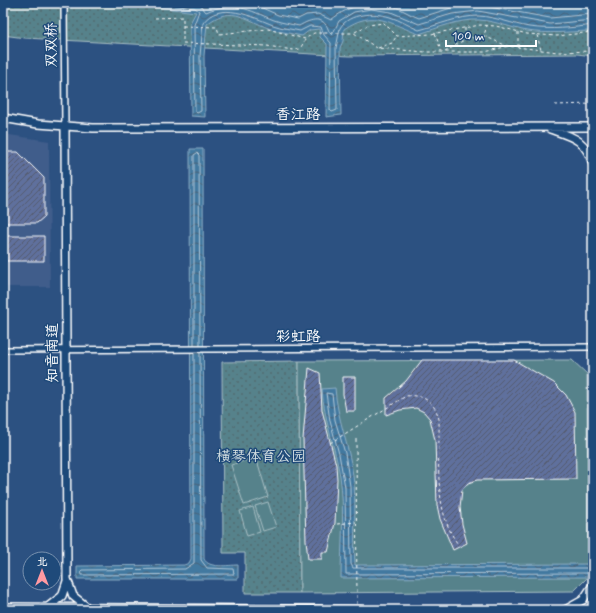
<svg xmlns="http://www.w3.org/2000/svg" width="596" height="613" font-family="Mynerve,'LXGW WenKai TC',sans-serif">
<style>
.built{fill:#3f5d8b}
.grass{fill:url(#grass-dots);stroke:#aac0c5}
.garden{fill:#56828b;stroke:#aac0c5}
.water{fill:url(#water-waves);stroke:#8eafc6}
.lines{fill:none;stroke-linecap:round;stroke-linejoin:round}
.shore{stroke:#b4c9d9;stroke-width:1}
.building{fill:url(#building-hatch);stroke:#fff}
.street-casing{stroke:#fff;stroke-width:8}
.secondary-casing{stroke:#fff;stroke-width:10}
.path{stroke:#fff;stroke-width:1;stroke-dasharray:3 3;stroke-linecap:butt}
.street{stroke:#1f4a7a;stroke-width:5}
.secondary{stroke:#1f4a7a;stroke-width:7}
.labels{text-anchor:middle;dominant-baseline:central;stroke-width:3;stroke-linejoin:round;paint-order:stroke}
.street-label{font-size:15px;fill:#fff;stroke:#1f4a7a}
.park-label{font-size:15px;fill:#d5e0e2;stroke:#1f4a7a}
</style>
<defs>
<pattern id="grass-dots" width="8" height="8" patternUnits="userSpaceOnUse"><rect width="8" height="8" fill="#56828b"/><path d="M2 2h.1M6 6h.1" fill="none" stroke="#526a6f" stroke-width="1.8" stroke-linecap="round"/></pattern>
<pattern id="water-waves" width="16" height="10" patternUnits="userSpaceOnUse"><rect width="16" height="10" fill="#4379a0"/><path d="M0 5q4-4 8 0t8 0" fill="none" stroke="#486276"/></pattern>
<pattern id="building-hatch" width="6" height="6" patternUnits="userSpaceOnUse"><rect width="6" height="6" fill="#5f6f9d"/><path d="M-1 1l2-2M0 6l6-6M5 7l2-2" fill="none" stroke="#545a6c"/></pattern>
</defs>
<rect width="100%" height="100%" fill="#2c5181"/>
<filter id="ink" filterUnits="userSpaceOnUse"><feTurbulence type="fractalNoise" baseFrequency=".025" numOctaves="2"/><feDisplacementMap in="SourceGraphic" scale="8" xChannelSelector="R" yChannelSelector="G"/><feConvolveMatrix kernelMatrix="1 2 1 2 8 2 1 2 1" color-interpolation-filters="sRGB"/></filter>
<g filter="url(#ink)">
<path class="built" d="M3,134L49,141L50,287H3Z"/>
<path class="grass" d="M3,3H593V56L577,54L349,56L25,38L3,35Z
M299,361L300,593H245V553H223L222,362Z"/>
<path class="garden" d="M572,360L587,374L588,577L574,591L300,593L299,361Z
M256,457L268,497L244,505L231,465Z
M268,502L276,527L263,531L255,506Z
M253,507L260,532L247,536L240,511Z"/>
<path class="water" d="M124,3H593V29L588,31C568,32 548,34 527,31C511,28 496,21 479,20C459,19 438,28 419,34C389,24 375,8 344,29L343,41L340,48L341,115L326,117L327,44L320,37L319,29L310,30L302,36C293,34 283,32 274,30C248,22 233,3 207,24L204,56L205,117L191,116L190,23L196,12Z
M190,149H203L204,559C209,569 228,565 238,565V579H77V566L184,565L189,563L191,559Z
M335,388C337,418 349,445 353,475C357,505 353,535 355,565L593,564V577L341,578C341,545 345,509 340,476C335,446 324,420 322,389Z"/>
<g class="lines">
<path class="shore" d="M155,3L195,8L199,11L194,25L195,111L197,113L201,111L200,56L203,23C219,0 253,17 273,25C281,28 291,29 300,31L310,26L321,27L324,35L331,43L330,110L332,112L337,110L336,48L340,28C349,13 374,12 390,17C400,20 409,26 419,30C439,25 458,16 479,16C496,17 512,24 529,27C551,30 572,28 593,25
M194,3L200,5L206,12C234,0 248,10 274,20C282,23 291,24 299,26C306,22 319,15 326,25C329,29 328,32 332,35L339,21L354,12L371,9L391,12L419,24L452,14L478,11L550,24L593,20
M251,3L278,15L298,19L306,15L318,14L331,20C349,5 371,0 393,6C402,9 410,15 419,18L451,8L478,5L550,18L593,14
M194,346V155L197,153L199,155L200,346
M194,353V563L185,569L82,570L81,571L82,575L234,574L233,569L207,568L201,560L200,353
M593,568H353L351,564L350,486L345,453L335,420L332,394L326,393L330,421L339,454L345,487L346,574L593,573"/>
</g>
<path class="building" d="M3,152H18L44,178V217L37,223H3Z
M3,236H44V261H3Z
M422,360H514L554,383L566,395L575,412L576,479L477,480L468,483L462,490L460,507L462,524L467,543L453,550L440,519L437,505L435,440L430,419L424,412L416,408L400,410L386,415V398L406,381Z
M309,368L320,373L322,410L336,465L337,479L335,523L328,552H322V559H308L306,540L303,439Z
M343,377H355V411H346L343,394Z"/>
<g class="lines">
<defs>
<path id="street" d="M64,3L65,127
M3,350L593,347"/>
<path id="secondary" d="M3,118L38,124L93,128L593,127
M65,127L67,579L73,596L88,608
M550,129C573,137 585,139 593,164
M3,607L369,610
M48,607L62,596L67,581
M565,610L583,600L593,585"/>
</defs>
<use href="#street" class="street-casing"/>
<use href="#secondary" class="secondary-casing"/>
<path class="path" d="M155,18L183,17V43L267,46L293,50L300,49L305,40
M183,26L217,27L219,34L268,29L305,39L314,33H354L377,48L426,52H485L508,46L558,52L593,51
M465,28V32L474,39L483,38L487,26
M355,32L368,25L384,23L397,36L431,34L480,25L496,26L527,34L557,36L593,32
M435,33L441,51
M537,35L541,50
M484,36L507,46
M518,47V32
M378,48L392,43L396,37
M445,52L469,37
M555,105L593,104
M356,439L357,604
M330,443L406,396C423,394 435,402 439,419C440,462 432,511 460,547
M337,524L356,522"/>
<use href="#street" class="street"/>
<use href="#secondary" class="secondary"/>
</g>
</g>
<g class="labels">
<g class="street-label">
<text transform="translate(52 45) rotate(-90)">双双桥</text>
<text x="298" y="115">香江路</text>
<text x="298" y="337">彩虹路</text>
<text transform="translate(53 353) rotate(-90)">知音南道</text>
</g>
<g class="park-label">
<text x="261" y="457">横琴体育公园</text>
</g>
</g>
<rect width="596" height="613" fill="none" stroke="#1f4a7a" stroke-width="16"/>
<rect x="8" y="8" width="580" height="597" fill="none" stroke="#fff" stroke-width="1.5" filter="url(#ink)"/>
<g transform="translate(42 571)"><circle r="19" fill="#1f4a7a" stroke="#7992af"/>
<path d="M0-3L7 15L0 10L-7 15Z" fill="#ff9aa2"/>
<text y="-6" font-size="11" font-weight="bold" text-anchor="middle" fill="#ffffff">北</text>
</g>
<path d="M446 40v6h90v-6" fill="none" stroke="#ffffff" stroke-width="2"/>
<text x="452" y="40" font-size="12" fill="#ffffff" stroke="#1f4a7a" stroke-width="3" paint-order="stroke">100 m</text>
</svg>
